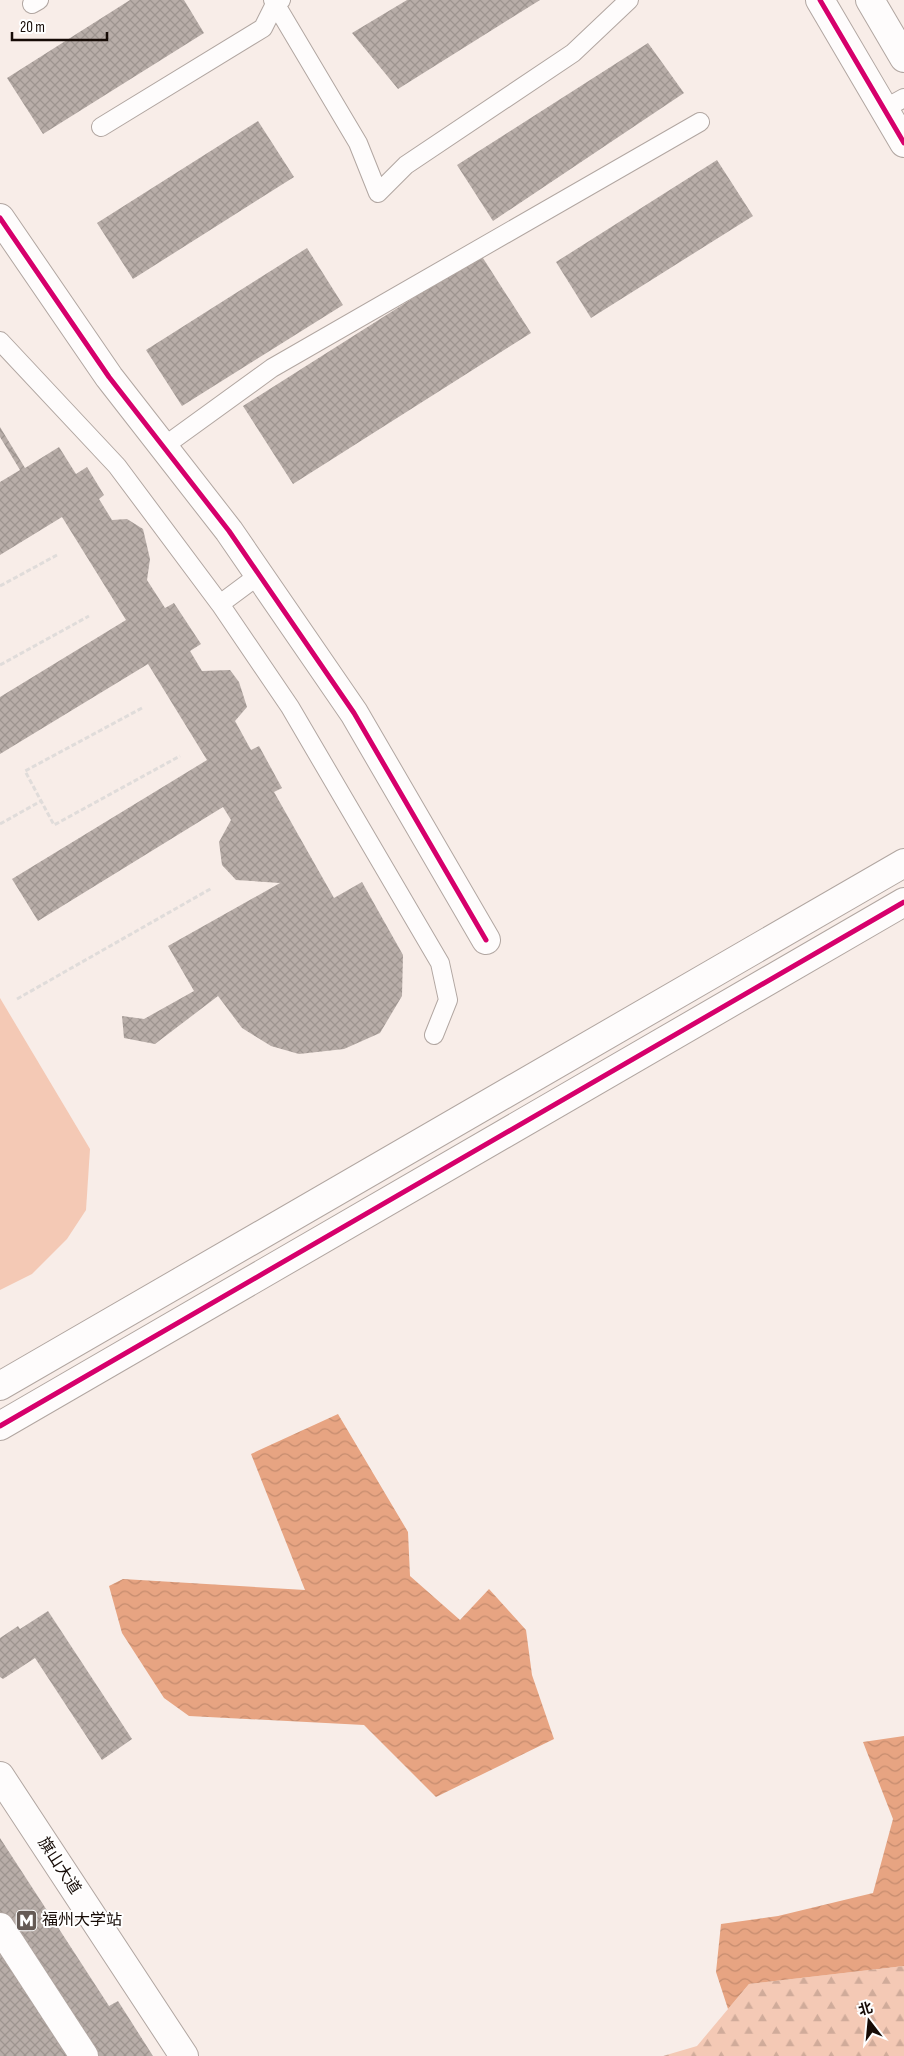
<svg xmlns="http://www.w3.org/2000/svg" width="904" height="2056" font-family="'Sofia Sans Condensed','Noto Sans SC',sans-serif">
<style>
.forest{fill:url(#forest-firs)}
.pitch{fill:#f4c9b5}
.water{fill:url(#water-waves)}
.building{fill:url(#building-cross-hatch)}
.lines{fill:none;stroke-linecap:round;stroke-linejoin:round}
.lane-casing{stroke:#b1a6a1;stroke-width:20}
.street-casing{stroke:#b1a6a1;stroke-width:30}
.secondary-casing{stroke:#b1a6a1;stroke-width:30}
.highway-casing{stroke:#b1a6a1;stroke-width:30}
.path{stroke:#e0dcda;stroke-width:3;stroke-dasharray:5 2.5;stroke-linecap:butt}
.lane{stroke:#fefcfc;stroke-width:18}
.street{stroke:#fefcfc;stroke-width:28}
.secondary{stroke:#fefcfc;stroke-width:28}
.highway{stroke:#fefcfc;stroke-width:28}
.cycleway-casing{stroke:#fff;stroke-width:8}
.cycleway{stroke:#d6006c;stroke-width:5}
.labels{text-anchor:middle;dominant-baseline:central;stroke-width:4;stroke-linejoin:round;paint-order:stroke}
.street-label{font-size:16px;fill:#160b06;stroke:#fff}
.poi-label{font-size:16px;fill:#160b06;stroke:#fff;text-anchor:start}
</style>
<defs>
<pattern id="forest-firs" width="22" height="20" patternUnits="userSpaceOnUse" patternTransform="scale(1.25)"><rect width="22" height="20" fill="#f4c9b5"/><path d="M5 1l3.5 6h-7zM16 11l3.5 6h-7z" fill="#d0ab9a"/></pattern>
<pattern id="water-waves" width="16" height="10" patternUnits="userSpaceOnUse" patternTransform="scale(1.25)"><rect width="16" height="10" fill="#e7a482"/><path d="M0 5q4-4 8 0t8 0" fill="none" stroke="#c58c6f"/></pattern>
<pattern id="building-cross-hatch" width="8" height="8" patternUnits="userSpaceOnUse" patternTransform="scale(1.25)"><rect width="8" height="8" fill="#b8ada8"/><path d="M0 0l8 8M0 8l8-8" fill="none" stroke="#9d948f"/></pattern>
</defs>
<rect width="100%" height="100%" fill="#f8ede8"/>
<path class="forest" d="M904,1966V2056H663L697,2046L749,1984Z"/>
<path class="pitch" d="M0,998L90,1149L86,1210L67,1239L32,1274L0,1290Z"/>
<path class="water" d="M338,1414L408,1532L410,1576L460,1620L489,1589L526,1630L532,1675L554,1739L436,1797L364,1725L189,1716L164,1698L122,1633L109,1586L123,1579L305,1590L251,1454Z
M904,1736V1966L749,1984L728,2009L716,1972L721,1924L778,1916L873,1893L893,1819L863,1742Z"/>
<path class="building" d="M130,0H184L204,33L43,134L7,78Z
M407,0H540L398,89L352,33Z
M648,43L684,93L493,221L457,165Z
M258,121L294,177L133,279L97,223Z
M717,160L753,216L591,318L556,262Z
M307,248L343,305L182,406L146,350Z
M481,255L531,333L293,484L243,406Z
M0,427L25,468L59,447L76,474L87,467L104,495L99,499L112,520L127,519L143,529L150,559L147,580L165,608L174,603L201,644L190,651L202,671L230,670L239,682L247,707L235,721L251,750L259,746L282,788L274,792L334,898L362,882L403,955L402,996L380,1033L344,1049L299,1054L271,1046L242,1028L218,996L155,1044L124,1038L122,1016L144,1019L194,991L168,946L280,883L236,880L222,865L219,842L231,820L223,807L38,921L12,879L207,760L148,664L0,754V697L126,620L62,517L0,555V482L20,470L0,437Z
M48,1611L132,1739L102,1760L35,1658L3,1679L0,1677V1638L18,1626L20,1629Z
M0,1838L109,2006L118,2001L153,2056H0Z"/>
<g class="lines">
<defs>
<path id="lane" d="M273,0L358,143L378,193L406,165L573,53L629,0
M32,4L39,0
M884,109L904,98
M101,127L263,28L275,4L281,0
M0,341L117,466L220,604L290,707L440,963L448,1000L434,1035
M163,447L272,368L700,122
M220,604L259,575"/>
<path id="street" d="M0,218L109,377L229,531L354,713L486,940"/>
<path id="secondary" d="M820,0L904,143
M870,0L904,58
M0,1386L904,863
M0,1426L904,902"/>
<path id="highway" d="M0,1776L184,2056
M0,1927L84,2056"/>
</defs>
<use href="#lane" class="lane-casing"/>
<use href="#street" class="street-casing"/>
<use href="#secondary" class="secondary-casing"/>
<use href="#highway" class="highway-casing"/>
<path class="path" d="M0,586L57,555
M0,665L89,616
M142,708L25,771L54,825L180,756
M0,824L41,801
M17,999L212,888"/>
<use href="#lane" class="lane"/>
<use href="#street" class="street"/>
<use href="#secondary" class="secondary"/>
<use href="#highway" class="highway"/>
<defs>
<path id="cycleway" d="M820,0L904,143
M0,218L109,377L229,531L354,713L486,940
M0,1426L904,902"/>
</defs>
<use href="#cycleway" class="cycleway-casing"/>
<use href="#cycleway" class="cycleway"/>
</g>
<defs>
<symbol id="metro-square" viewBox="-11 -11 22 22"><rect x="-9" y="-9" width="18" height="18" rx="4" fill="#655a55" stroke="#fff"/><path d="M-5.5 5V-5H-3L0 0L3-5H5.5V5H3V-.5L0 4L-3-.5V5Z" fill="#fff"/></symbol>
</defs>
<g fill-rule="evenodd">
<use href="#metro-square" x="14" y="1908" width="25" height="25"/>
</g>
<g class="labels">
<g class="street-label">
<text transform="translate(59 1866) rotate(57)">旗山大道</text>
</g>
<g class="poi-label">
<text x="42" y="1920">福州大学站</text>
</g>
</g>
<g transform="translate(869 2021) rotate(344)" stroke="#ffffff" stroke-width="4" paint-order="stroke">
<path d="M0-4L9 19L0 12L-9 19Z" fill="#160b06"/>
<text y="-8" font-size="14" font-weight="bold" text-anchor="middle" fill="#160b06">北</text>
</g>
<path d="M12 32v8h95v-8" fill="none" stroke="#160b06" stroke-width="2.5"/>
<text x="20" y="32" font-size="15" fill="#160b06" stroke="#ffffff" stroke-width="4" paint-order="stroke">20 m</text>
</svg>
